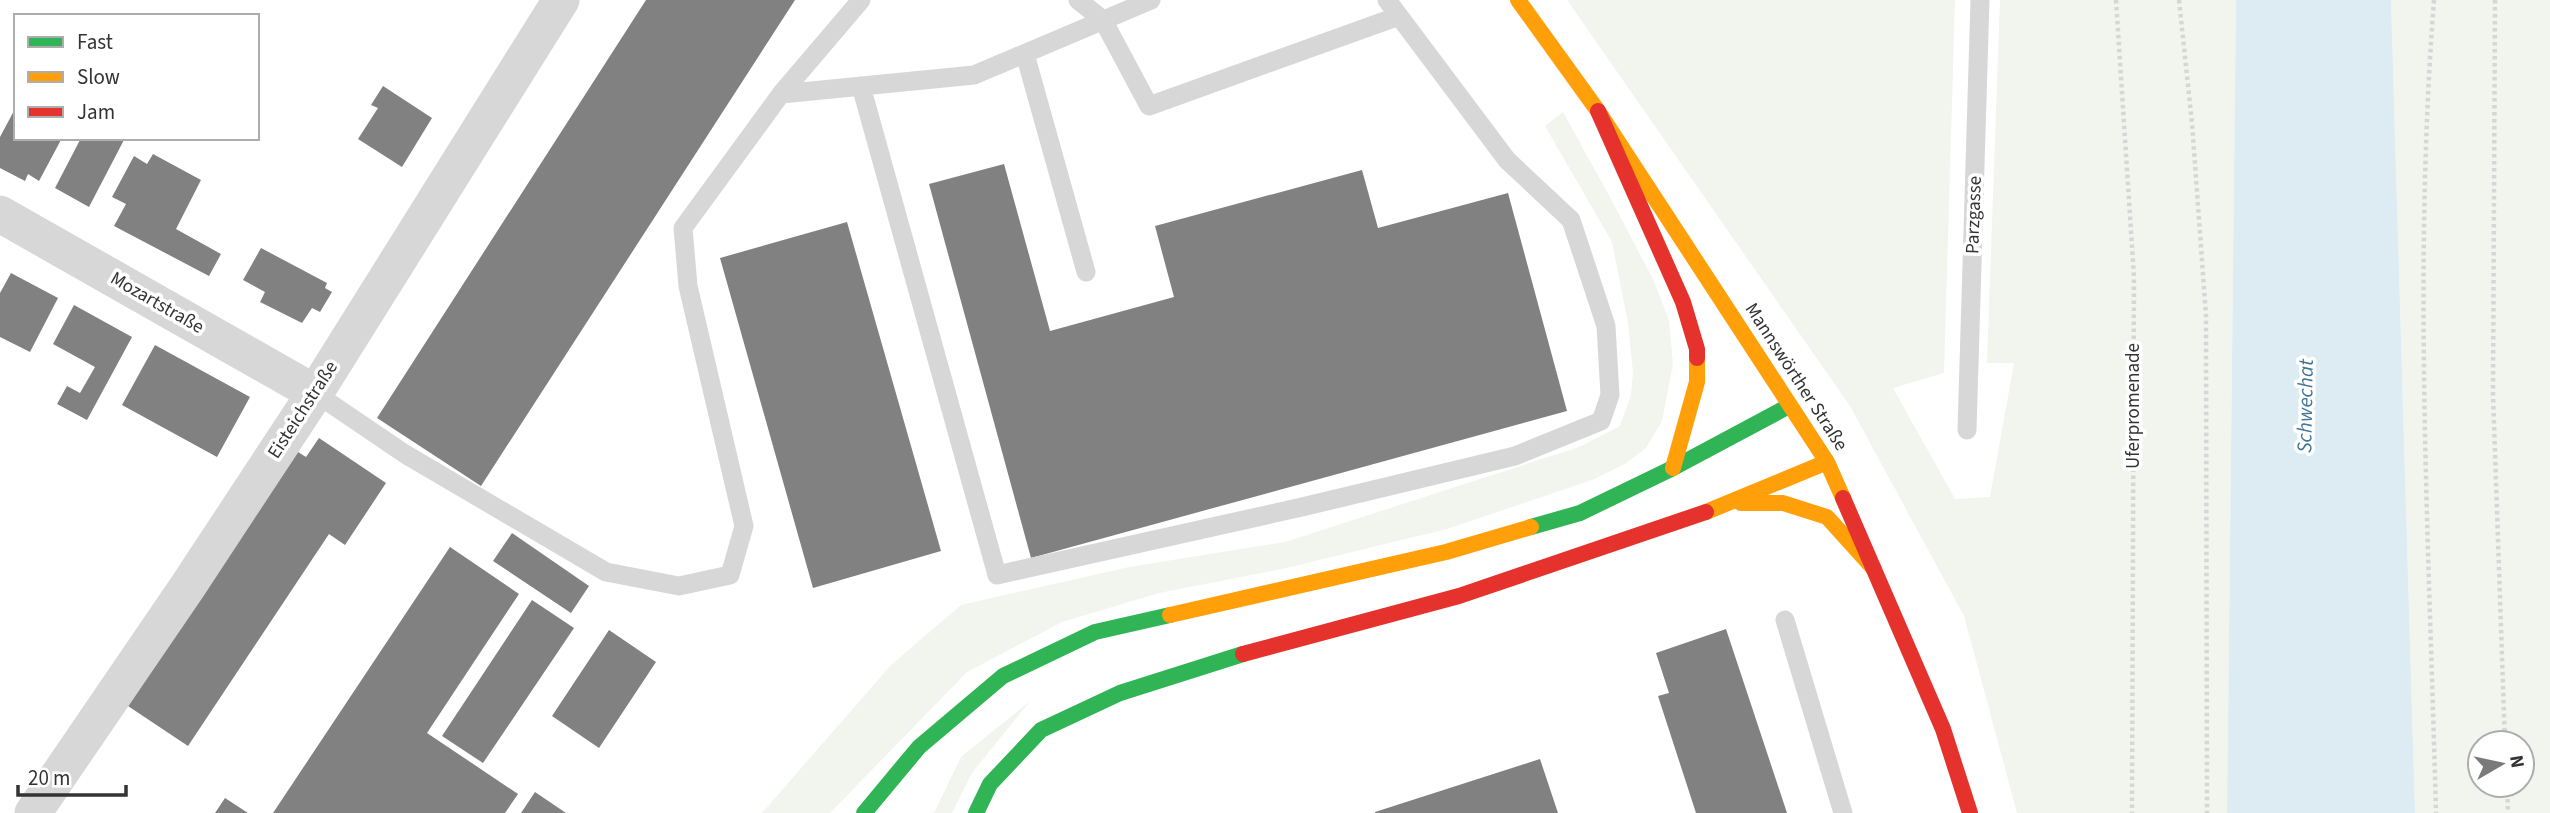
<svg xmlns="http://www.w3.org/2000/svg" width="2550" height="813" font-family="'Source Sans 3',sans-serif">
<style>
.green{fill:#f1f5ed;fill-rule:evenodd}
.water{fill:#ddebf3}
.building{fill:#818181}
.lines{fill:none;stroke-linecap:round;stroke-linejoin:round}
.path{stroke:#d6d6d6;stroke-width:4.5;stroke-dasharray:3.5 3.5;stroke-linecap:butt}
.lane{stroke:#d7d7d7;stroke-width:19}
.street{stroke:#d7d7d7;stroke-width:37}
.fast{stroke:#30b455;stroke-width:16}
.slow{stroke:#ff9f0a;stroke-width:16}
.jam{stroke:#e5322d;stroke-width:16}
.labels{text-anchor:middle;dominant-baseline:central;stroke-width:7;stroke-linejoin:round;paint-order:stroke}
.street-label{font-size:19px;fill:#333;stroke:#fff}
.water-label{font-size:21px;font-style:italic;fill:#3f7597;stroke:#fff}
</style>
<rect width="100%" height="100%" fill="#fff"/>
<path class="green" d="M1567,0H1955L1944,373L1893,388L1955,499L1990,497L2014,363H1987L2000,0H2236L2227,813H2017L1964,616L1850,406Z
M2391,0H2550V813H2415ZM2480,743H2522V785H2480Z
M1563,112L1612,201L1654,281L1669,320L1673,364L1662,421L1646,448L1625,464L1592,480L1447,529L1282,569L1159,593L1062,622L967,672L830,813H762L891,665L961,605L1129,567L1285,542L1579,447L1620,426L1631,395L1633,372L1628,323L1612,242L1545,126Z
M1030,701L972,773L952,813H934L961,757Z"/>
<path class="water" d="M2236,0H2391L2415,813H2227Z"/>
<path class="building" d="M646,0H795L481,486L377,418Z
M383,86L432,118L402,167L358,139L378,108L371,105Z
M16,107V138H62L39,181L28,174L25,181L0,168V137Z
M81,138H125L89,207L55,188Z
M153,154L201,180L176,229L221,254L209,276L114,226L126,204L112,197L134,156L147,164Z
M1004,164L1050,331L1174,297L1155,226L1362,170L1378,228L1508,193L1567,411L1031,558L929,184Z
M847,222L941,551L813,588L720,258Z
M261,248L327,283L325,288L332,292L320,312L312,308L302,323L260,302L265,292L243,280Z
M11,273L58,298L30,352L0,337V293Z
M74,305L132,337L87,420L57,404L67,386L80,393L95,367L53,344Z
M155,345L250,397L217,457L122,405Z
M319,438L386,483L345,545L329,534L188,746L128,706L298,452L306,457Z
M512,533L589,586L571,613L493,561Z
M450,547L519,594L427,733L518,794L505,813H273Z
M532,600L574,628L483,763L442,736Z
M1726,629L1787,813H1696L1658,696L1669,693L1656,653Z
M609,630L656,662L599,748L552,716Z
M1540,759L1558,813H1375V812Z
M535,792L566,813H521Z
M225,798L248,813H215Z"/>
<g class="lines">
<path class="path" d="M2116,0L2134,277L2132,813
M2179,0L2192,123L2206,316L2207,813
M2434,0C2413,270 2429,542 2436,813
M2495,0L2493,394L2505,743
M2507,785L2508,813"/>
<path class="lane" d="M1078,0L1103,20L1149,106L1399,16
M1025,54L1086,272
M861,86L997,575L1302,507L1515,456L1601,421L1610,395L1606,326L1571,220L1507,160L1387,0
M781,94L974,75L1151,0
M315,393L405,454L606,572L679,586L730,575L744,526L688,286L683,228L781,94L861,0
M1967,430L1980,0
M1785,620L1843,813"/>
<path class="street" d="M0,214L315,393
M33,813L188,586L315,393L561,0"/>
<path class="fast" d="M1531,527L1580,513L1673,468L1789,406
M864,813L919,747L1003,676L1095,632L1170,615
M976,813L990,784L1041,730L1120,693L1243,654"/>
<path class="slow" d="M1518,0L1598,111L1827,462L1843,498
M1673,468L1697,382V358
M1741,503H1783L1827,517L1874,569
M1706,512L1827,462
M1170,615L1446,552L1531,527"/>
<path class="jam" d="M1598,111L1683,302L1697,349V358
M1843,498L1943,729L1970,813
M1243,654L1459,596L1706,512"/>
</g>
<g class="labels">
<g class="street-label">
<text transform="translate(1974 215) rotate(-88)">Parzgasse</text>
<text transform="translate(157 303) rotate(30)">Mozartstraße</text>
<text transform="translate(1796 377) rotate(57)">Mannswörther Straße</text>
<text transform="translate(2133 406) rotate(-90)">Uferpromenade</text>
<text transform="translate(303 410) rotate(-57)">Eisteichstraße</text>
</g>
<g class="water-label">
<text transform="translate(2305 406) rotate(-89)">Schwechat</text>
</g>
</g>
<rect x="14" y="14" width="245" height="126" fill="#ffffff" stroke="#adadad" stroke-width="2"/>
<rect x="28" y="37" width="35" height="10" fill="#30b455" stroke="#adadad" stroke-width="2"/>
<text x="77" y="49" font-size="21" fill="#333333">Fast</text>
<rect x="28" y="72" width="35" height="10" fill="#ff9f0a" stroke="#adadad" stroke-width="2"/>
<text x="77" y="84" font-size="21" fill="#333333">Slow</text>
<rect x="28" y="107" width="35" height="10" fill="#e5322d" stroke="#adadad" stroke-width="2"/>
<text x="77" y="119" font-size="21" fill="#333333">Jam</text>
<g transform="translate(2501 764) rotate(81)"><circle r="33" fill="#ffffff" stroke="#adadad" stroke-width="2"/>
<path d="M0-5L12 26L0 18L-12 26Z" fill="#7a7a7a"/>
<text y="-10" font-size="19" font-weight="bold" text-anchor="middle" fill="#333333">N</text>
</g>
<path d="M18 785v10h108v-10" fill="none" stroke="#333333" stroke-width="3.5"/>
<text x="28" y="785" font-size="21" fill="#333333" stroke="#ffffff" stroke-width="5" paint-order="stroke">20 m</text>
</svg>
